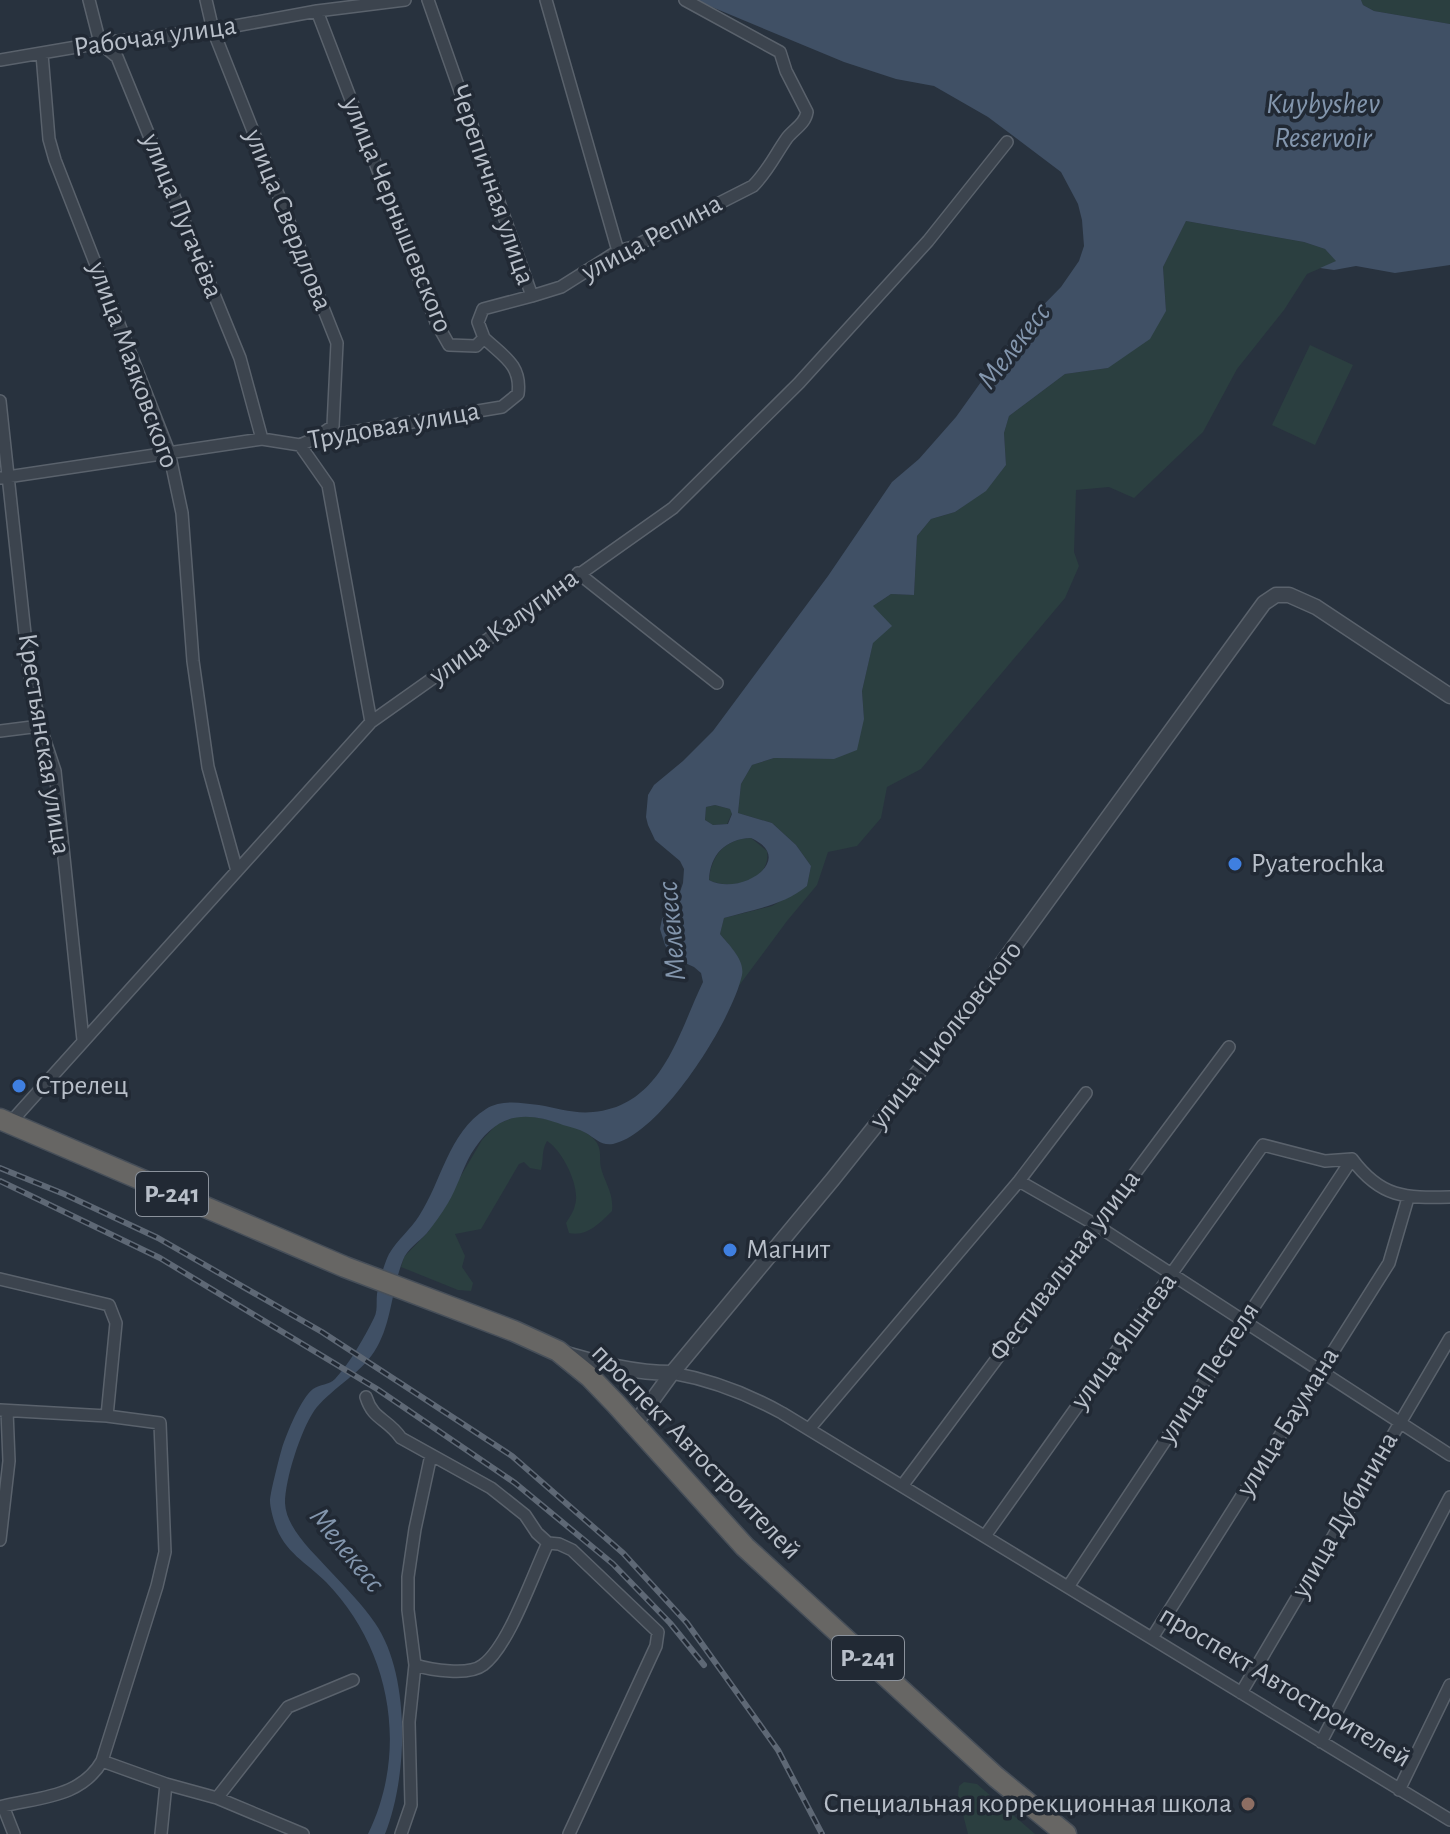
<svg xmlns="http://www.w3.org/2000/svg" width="1450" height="1834" font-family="'Alegreya Sans',sans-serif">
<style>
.green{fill:#2b3f40}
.water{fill:#405065;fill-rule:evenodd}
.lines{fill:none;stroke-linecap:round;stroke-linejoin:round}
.minor-casing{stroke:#5a626c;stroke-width:14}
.tertiary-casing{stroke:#5a626c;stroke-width:17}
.trunk-casing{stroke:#474f59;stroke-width:23}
.minor{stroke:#3c444e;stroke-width:11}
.tertiary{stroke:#3c444e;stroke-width:14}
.trunk{stroke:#676664;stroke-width:20}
.rail-casing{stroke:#5e6875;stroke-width:6}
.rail{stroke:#212934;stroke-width:3;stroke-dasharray:9;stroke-linecap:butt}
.shop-dot{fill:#3f7fe0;stroke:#212934;stroke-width:3}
.education-dot{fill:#8d6e63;stroke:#212934;stroke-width:3}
.labels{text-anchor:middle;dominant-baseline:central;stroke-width:7;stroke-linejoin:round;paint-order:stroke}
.shield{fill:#212934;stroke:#8b929c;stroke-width:2}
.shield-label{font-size:26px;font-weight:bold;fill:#b8bfc9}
.street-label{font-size:28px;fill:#b8bfc9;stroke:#212934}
.poi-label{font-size:28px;fill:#b8bfc9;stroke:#212934;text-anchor:start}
.water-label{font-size:30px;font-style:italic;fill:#8396ad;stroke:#212934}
</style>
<rect width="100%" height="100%" fill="#28323e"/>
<path class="green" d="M1361,0H1450V24L1374,11L1363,5Z
M1186,221L1304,242L1325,249L1337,261L1307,274L1284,310L1237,369L1203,432L1134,498L1109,487L1076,490L1074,552L1079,566L1065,598L921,769L887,787L881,818L857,846L828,852L817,885L787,921L735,991C747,963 738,956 720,934L724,918L772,906L807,886L811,866L796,845L772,823L738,813L741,784L752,765L774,758L834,759L864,719L862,691L873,642V606L891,594L914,595L917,536L931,519L955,512L986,490L1006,465L1004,433L1009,416L1065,374L1108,368L1166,311L1163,267Z
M1310,345L1353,365L1315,445L1272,425Z
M715,805L730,809L732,813L727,824L713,825L705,820L706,807Z
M751,838L767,851C772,881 730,891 709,880C711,855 725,839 751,838Z
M520,1115C541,1118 585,1124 597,1143C602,1152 599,1159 601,1168C605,1183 614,1194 612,1211C600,1223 587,1237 569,1233L566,1223C569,1218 574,1211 575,1205C581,1187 562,1150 547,1141C541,1151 544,1159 541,1170L530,1168L524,1162L519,1164L481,1229L455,1234L465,1256L462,1267L473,1283L471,1291L458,1290L401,1267L404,1257L428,1232L482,1140L497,1124Z
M964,1782L977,1784L1035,1834H968L958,1795L959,1786Z"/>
<path class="water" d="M695,0H1361L1363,5L1374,11L1450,24V265L1395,273L1356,266L1334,270L1320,268L1336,261L1325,249L1304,242L1186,221L1163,267L1166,311L1150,339L1108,368L1065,374L1009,416L1004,433L1006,465L986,491L955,512L931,519L917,536L914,595L891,594L873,606L892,626L873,643L862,691L864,719L857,750L834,759L774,758L752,765L741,784L738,813L772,823L796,845L811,866L807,886C782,906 754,909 724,918L720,934C729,945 745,960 742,975C732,1021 661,1134 613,1144C601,1146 595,1138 586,1133C579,1129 570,1127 563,1125C521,1109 495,1115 471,1154C462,1170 457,1188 448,1203C442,1213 434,1224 427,1233C419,1242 407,1249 403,1260C391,1290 392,1325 374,1352C360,1374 328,1391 314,1411C301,1430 285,1479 285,1503C286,1529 315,1554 331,1572C346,1588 362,1604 375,1623C411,1675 408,1777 385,1834H368C409,1750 391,1649 326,1582C307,1563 284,1552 275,1524C273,1518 270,1507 270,1501C270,1493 280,1455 282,1448C287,1433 301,1398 313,1389C320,1384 329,1385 335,1379C350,1363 364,1338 374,1318C378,1310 376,1303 377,1294C379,1282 384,1264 389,1254C397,1240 411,1229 419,1216C442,1181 448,1133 486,1109C502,1099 521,1103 539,1105C557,1108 574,1114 593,1112C662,1106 678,1034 703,982L701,973L694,967L672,957L665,945L660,929L662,919L679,895L683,883L684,869L680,861L655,840L648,825L646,817L648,795L654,785L683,761L713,731L828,576L892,482L919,459L956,417L1016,333L1061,287L1079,261L1084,246L1082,220L1078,204L1061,172L988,117L934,86L896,79L844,62ZM715,805L730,809L732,814L728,824L713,825L705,820L706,807ZM751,838C798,859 740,897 709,880C710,855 725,839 751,838Z"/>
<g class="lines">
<defs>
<path id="minor" d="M89,0L100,43L117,57L240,358L262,439
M206,0L213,30L337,343L333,426L320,435
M428,0L532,296L483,309L478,322L484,338
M546,0L618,251
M42,54L49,139L55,160L169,452L182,513L193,661L208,767L237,871
M0,60L100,43L213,30L317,11L405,0
M532,296L561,287L618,251L633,247L753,186C768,171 775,155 787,138C794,129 805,124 807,112L786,71L780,52L685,0
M0,401L29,671L40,726L55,771L83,1040
M300,445L328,485L371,722
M0,478L262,439L300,445L316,438L502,407L518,394C522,365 503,356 484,338L476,346L449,345L436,322L317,11
M578,573L717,683
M0,731L40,726
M10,1123L371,722L673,508L799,383L928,241L1007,142
M1352,1159C1381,1198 1405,1198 1450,1197
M1019,1181L1096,1225L1450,1455
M0,1279L109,1305L116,1323L107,1416
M672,1373C712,1380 746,1393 782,1413L1450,1820
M366,1397C373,1420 387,1418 401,1438L491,1488L525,1515L537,1533L548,1543L559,1544L572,1550L658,1632L656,1646L569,1834
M0,1410L107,1416L160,1423L165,1552L157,1586L102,1761C81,1798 38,1797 0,1807
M809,1429L1019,1181L1086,1093
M902,1486L1229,1047
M985,1536L1263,1145L1325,1161L1352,1159
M0,1540L9,1461L7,1411
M1068,1587L1352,1159
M1152,1638L1389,1263L1408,1198
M415,1665C431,1670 469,1676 483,1665C509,1646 533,1574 548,1543
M1241,1693L1450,1338
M1321,1742L1450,1497
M102,1761L166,1784L217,1798L303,1834
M1399,1790L1450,1685
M217,1798L288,1707L353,1680
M3,1806L14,1834
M161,1834L166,1784
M401,1834L411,1805L409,1722L415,1665L408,1610V1577L415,1529L431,1455"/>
<path id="tertiary" d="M566,1354C601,1364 635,1373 672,1373
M635,1424L672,1373L833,1179L971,1006L1264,603L1276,595H1289L1316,607L1450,696"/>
<path id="trunk" d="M0,1119L345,1267L514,1331L558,1351L590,1377L616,1404L745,1547L996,1777L1066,1834"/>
</defs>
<use href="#minor" class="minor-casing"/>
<use href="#tertiary" class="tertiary-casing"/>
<use href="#trunk" class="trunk-casing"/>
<use href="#minor" class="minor"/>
<use href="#tertiary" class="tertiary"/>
<use href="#trunk" class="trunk"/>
<defs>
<path id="rail" d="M0,1168L64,1194L158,1238L322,1332L512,1456L623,1553L687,1623L778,1750L822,1834
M0,1181L160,1258L377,1389L515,1483L613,1564L670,1623L704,1665"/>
</defs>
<use href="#rail" class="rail-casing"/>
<use href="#rail" class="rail"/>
</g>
<g class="shop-dot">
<circle cx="1235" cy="864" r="8"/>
<circle cx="19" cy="1086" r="8"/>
<circle cx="730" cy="1250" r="8"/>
</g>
<circle class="education-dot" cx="1248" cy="1804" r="8"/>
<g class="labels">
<g class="shield">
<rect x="136" y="1172" width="72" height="44" rx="6"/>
<rect x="832" y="1636" width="72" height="44" rx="6"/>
</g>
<g class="shield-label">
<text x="172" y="1194">Р-241</text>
<text x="868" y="1658">Р-241</text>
</g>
<g class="street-label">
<text transform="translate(155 37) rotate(-8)">Рабочая улица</text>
<text transform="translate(492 185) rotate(71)">Черепичная улица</text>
<text transform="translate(397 215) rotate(68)">улица Чернышевского</text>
<text transform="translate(182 216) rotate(68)">улица Пугачёва</text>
<text transform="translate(288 220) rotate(68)">улица Свердлова</text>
<text transform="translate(652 238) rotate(-28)">улица Репина</text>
<text transform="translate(133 365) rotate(70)">улица Маяковского</text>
<text transform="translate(394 426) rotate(-10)">Трудовая улица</text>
<text transform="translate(504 627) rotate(-36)">улица Калугина</text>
<text transform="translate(44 744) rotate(81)">Крестьянская улица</text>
<text transform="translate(946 1035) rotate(-52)">улица Циолковского</text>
<text transform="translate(1065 1266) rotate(-53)">Фестивальная улица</text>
<text transform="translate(1124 1341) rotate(-54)">улица Яшнева</text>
<text transform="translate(1209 1373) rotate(-57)">улица Пестеля</text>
<text transform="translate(1288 1422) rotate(-58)">улица Баумана</text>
<text transform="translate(696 1452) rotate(46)">проспект Автостроителей</text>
<text transform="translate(1345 1515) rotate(-60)">улица Дубинина</text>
<text transform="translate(1285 1687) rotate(31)">проспект Автостроителей</text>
</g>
<g class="poi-label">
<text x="1251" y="864">Pyaterochka</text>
<text x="35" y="1086">Стрелец</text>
<text x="746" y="1250">Магнит</text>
<text x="1232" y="1804" text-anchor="end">Специальная коррекционная школа</text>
</g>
<g class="water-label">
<text x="1323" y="104">Kuybyshev<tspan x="1323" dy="34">Reservoir</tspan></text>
<text transform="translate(1014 346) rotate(-52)">Мелекесс</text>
<text transform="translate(672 931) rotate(-95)">Мелекесс</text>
<text transform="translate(347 1550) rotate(51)">Мелекесс</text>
</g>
</g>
</svg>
